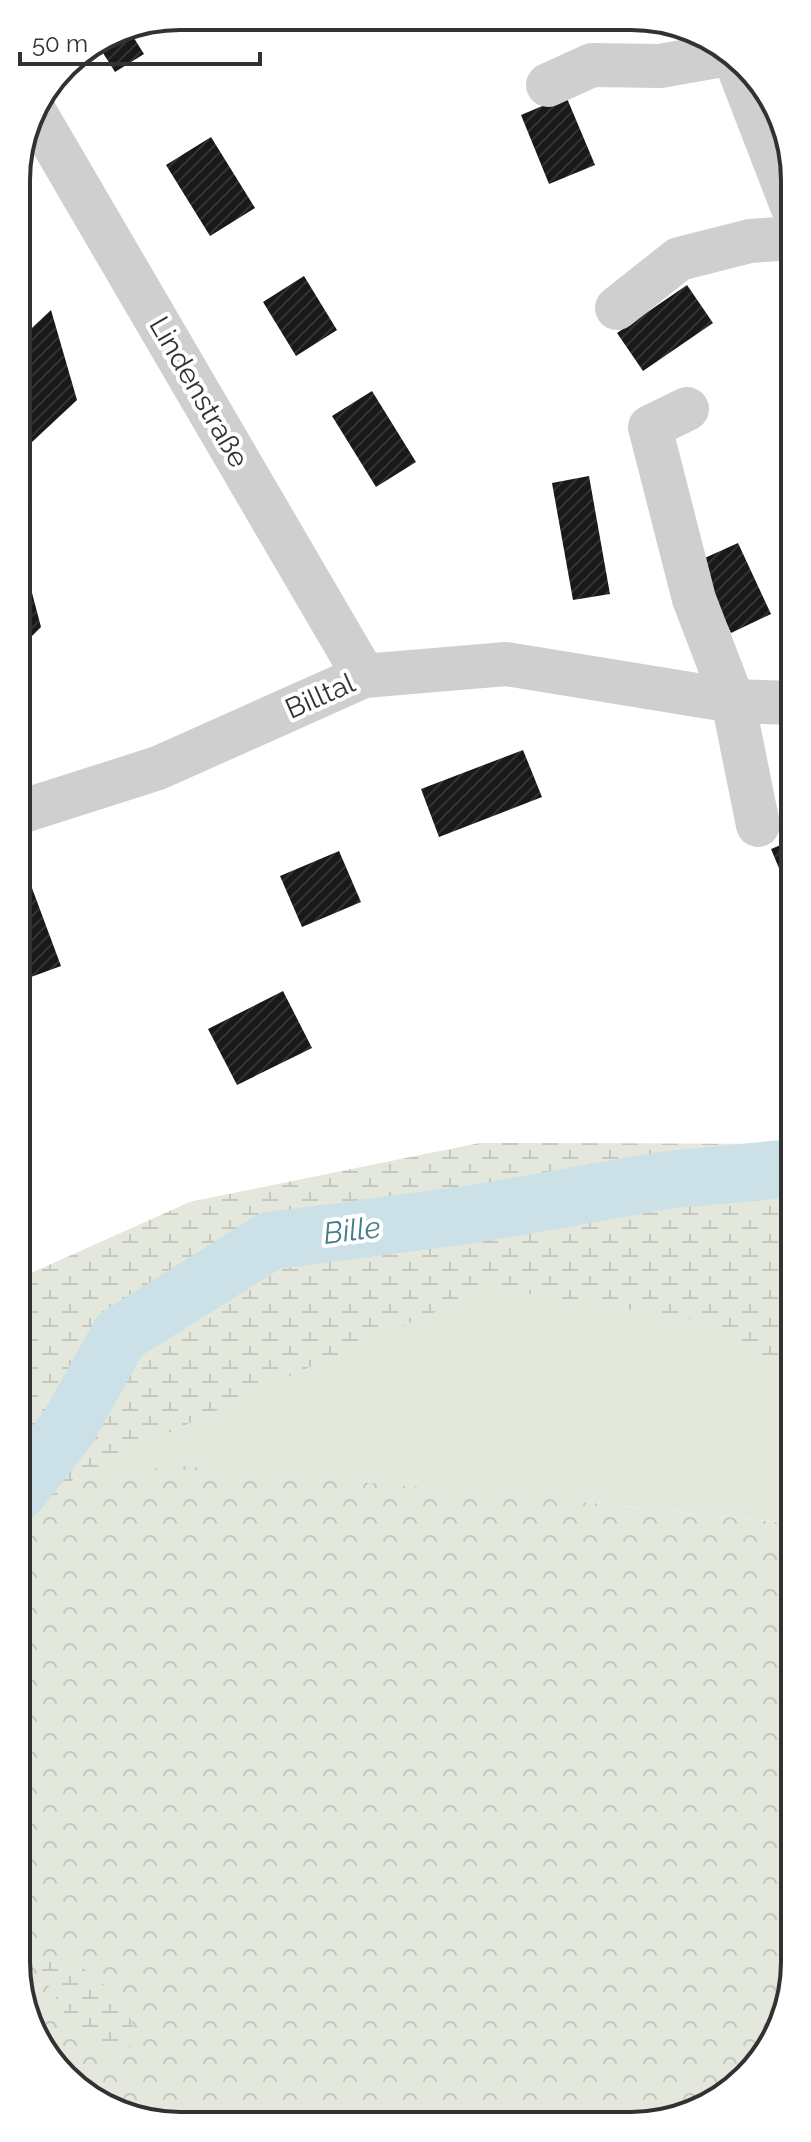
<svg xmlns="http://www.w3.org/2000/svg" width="811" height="2142" font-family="Raleway,sans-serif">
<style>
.grass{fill:#e4e8dc}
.forest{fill:url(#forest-crowns)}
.wetland{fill:url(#wetland-marsh)}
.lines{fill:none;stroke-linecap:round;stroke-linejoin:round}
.river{stroke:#cbe0e7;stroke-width:58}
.building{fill:url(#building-hatch)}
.minor{stroke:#cfcfcf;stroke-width:44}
.labels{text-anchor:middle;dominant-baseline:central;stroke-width:8;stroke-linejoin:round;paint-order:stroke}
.street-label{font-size:28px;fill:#323232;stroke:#fff}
.water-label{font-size:30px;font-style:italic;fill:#467b8e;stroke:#fff}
.rim{fill:none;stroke:#323232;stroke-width:4}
</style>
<defs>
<pattern id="forest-crowns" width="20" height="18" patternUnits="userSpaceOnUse" patternTransform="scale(2)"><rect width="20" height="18" fill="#e4e8dc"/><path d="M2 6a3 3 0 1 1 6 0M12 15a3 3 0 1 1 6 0" fill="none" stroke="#c4c7bd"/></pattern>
<pattern id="wetland-marsh" width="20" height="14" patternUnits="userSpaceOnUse" patternTransform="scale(2)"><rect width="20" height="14" fill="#e4e8dc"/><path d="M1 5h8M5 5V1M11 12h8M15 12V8" fill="none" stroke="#c4c7bd"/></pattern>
<pattern id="building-hatch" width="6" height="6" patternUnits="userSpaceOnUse" patternTransform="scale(2)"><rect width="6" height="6" fill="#191919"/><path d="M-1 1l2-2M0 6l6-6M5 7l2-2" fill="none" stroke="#323232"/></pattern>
</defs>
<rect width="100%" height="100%" fill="#fff"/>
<path class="grass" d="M480,1143L793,1144L794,1524L583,1502L75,1477L18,1279L190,1202Z"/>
<path class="forest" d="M179,1466L583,1502L794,1524L795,1972L755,2070L663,2123H148L64,2078L19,1994V1528L75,1477Z"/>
<path class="wetland" d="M480,1143L793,1144L794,1380L703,1321L489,1288L296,1373L75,1477L19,1547L18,1279L190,1202Z
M71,1959L121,1998L141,2043L107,2055L65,2014L34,1961Z"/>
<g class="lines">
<path class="river" d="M18,1492L69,1426L120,1335L270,1241L474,1214L667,1180L793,1168"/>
</g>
<path class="building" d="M127,27L144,54L115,72L96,42L118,28Z
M566,96L595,165L549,184L521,115Z
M211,137L255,208L210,236L166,165Z
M304,276L337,330L296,356L263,302Z
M687,285L713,323L643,371L617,333Z
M51,310L77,400L17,456V342Z
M372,391L416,462L376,487L332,416Z
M589,476L610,594L573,600L552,483Z
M17,536L41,627L17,651Z
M738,543L771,614L731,633L698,561Z
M523,750L542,797L439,837L421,789Z
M793,840V902L771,849Z
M339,851L361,902L302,927L280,876Z
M29,880L61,966L31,977L18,941V884Z
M283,991L312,1048L237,1085L208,1029Z"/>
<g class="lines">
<path class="minor" d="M735,58L792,206
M548,85L592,65L660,66L728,54
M33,109L364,676
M617,308L679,259L750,241L792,238
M687,409L650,427L694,599L733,701L758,825
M17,813L158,768L364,676L506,664L733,701L793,703"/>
</g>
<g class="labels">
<g class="street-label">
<text transform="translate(199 392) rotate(60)">Lindenstraße</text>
<text transform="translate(320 696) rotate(-24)">Billtal</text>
</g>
<g class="water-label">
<text transform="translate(352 1230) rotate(-7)">Bille</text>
</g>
</g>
<path d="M0 0H811V2142H0ZM180 30H631A150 150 0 0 1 781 180V1962A150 150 0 0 1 631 2112H180A150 150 0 0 1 30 1962V180A150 150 0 0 1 180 30Z" fill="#fff" fill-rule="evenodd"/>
<path class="rim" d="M180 30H631A150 150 0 0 1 781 180V1962A150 150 0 0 1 631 2112H180A150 150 0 0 1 30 1962V180A150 150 0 0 1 180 30Z"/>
<path d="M20 52v12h240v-12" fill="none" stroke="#323232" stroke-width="4"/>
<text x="32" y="52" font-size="24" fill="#323232" stroke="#ffffff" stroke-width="6" paint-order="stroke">50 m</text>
</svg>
